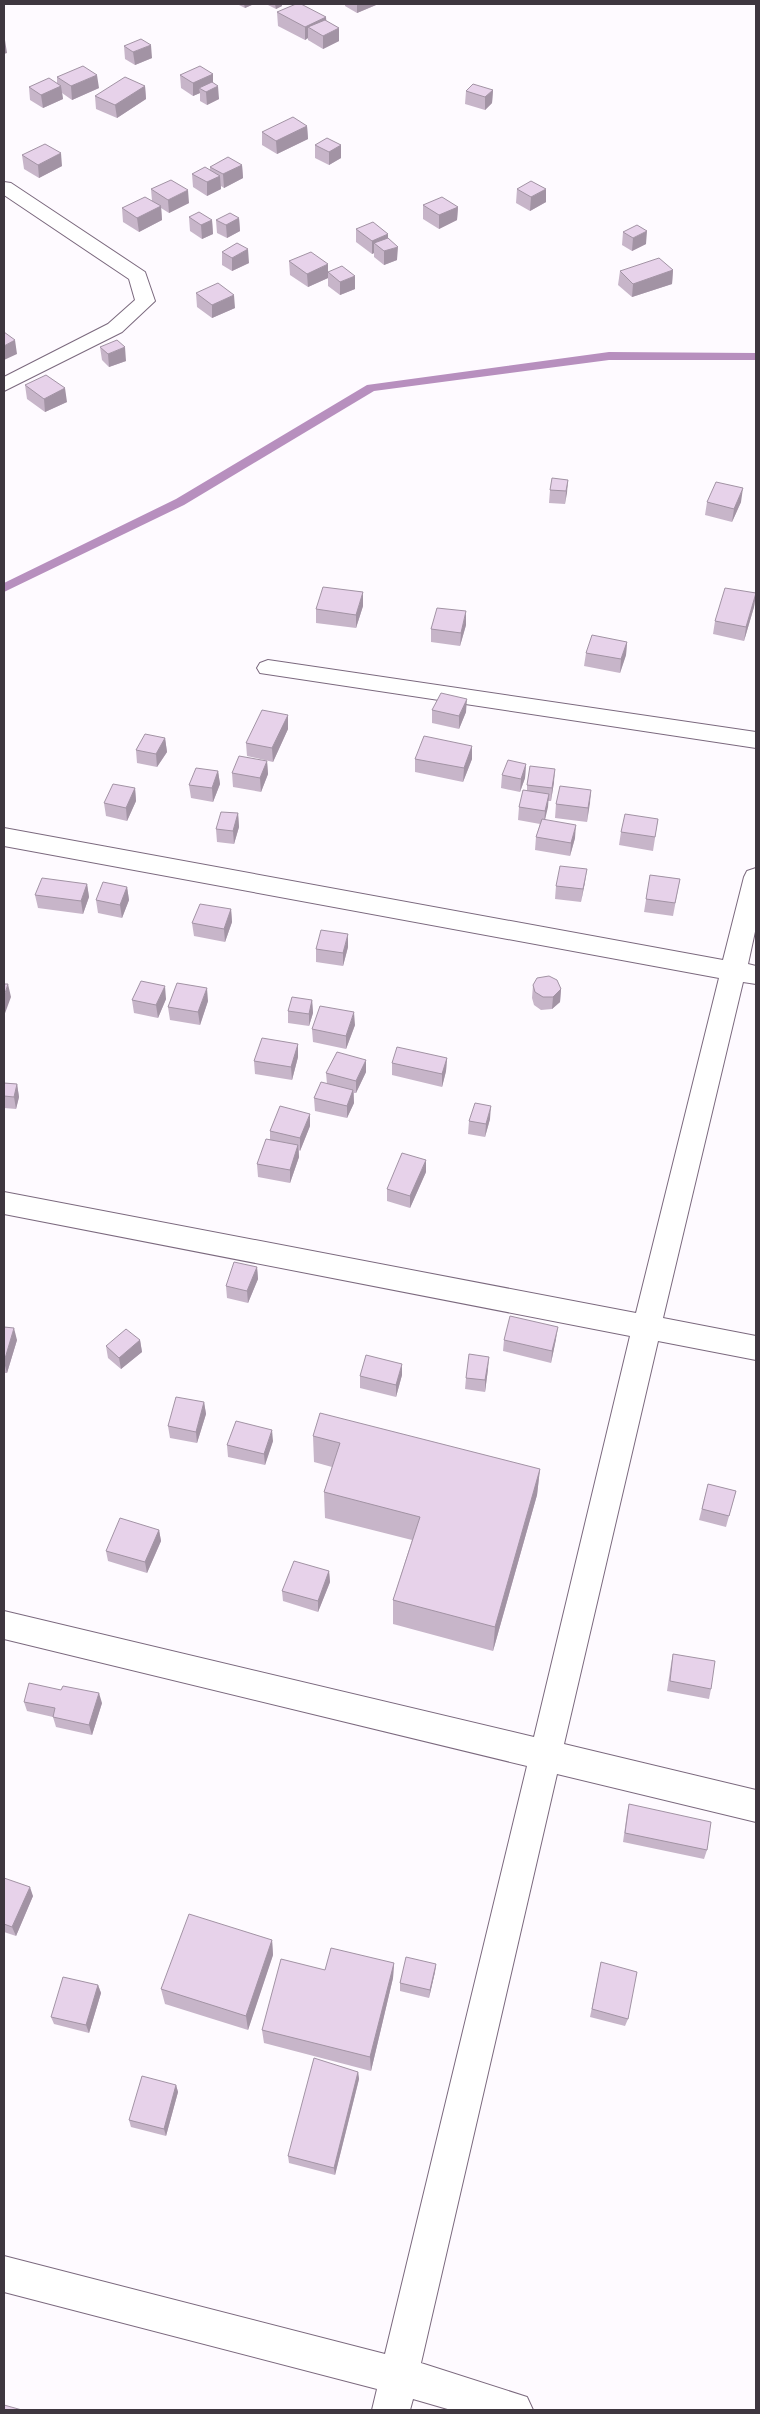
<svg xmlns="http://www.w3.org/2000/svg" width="760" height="2414" font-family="'Golos Text',sans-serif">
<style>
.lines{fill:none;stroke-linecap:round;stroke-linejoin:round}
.stream{fill:#b78fbe;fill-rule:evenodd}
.minor-casing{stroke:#7b697e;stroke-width:2}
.minor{fill:#fff;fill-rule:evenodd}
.wall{fill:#c7b5c9}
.shaded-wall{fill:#a293a4}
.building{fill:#e7d2ea;stroke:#a293a4}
</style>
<rect width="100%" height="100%" fill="#fefaff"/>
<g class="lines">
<path class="stream" d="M609,352L756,353V360H609L374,391L184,505L4,592V583L176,499L367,385Z"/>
<defs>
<path id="minor" d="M4,182L11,183L145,272L155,301L122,332L4,391V377L108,324L135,300L129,279L4,195Z
M268,660L756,732V748L260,673L257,668L260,663Z
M4,828L723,960L744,877L747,871L756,868V927L748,964L756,966V984L743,982L663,1318L756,1336V1360L658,1341L564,1744L756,1790V1822L557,1774L421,2363L527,2397L533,2410H451L413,2399L410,2410H372L377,2389L4,2292V2256L385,2354L527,1766L4,1639V1611L534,1737L630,1336L4,1214V1192L636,1313L719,978L4,846Z"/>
</defs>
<use href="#minor" class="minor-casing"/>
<use href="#minor" class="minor"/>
</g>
<path class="wall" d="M237,4H254L245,8Z
M266,4H282V6L276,9Z
M345,4H376V5L357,13L345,6Z
M277,12L326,17V21L339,28V41L323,49L308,40V38L305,40L278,26Z
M124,46L152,58L135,65L125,59Z
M213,74V83L219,99L207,105L200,101V93L193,96L181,88L180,75Z
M57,77L99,88L72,100L62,93L63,99L43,108L30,100L29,87L57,83Z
M145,86L146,99L117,118L96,109L95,96Z
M493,90L492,103L485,110L465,104L466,91Z
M307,126L308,139L277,154L262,145V132Z
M315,145H341V158L329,165L315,158Z
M22,155L62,166L39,178L24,169Z
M242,165L243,178L224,188L221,186V189L207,196L193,187L192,174L210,170V167Z
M151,189L189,203L169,213L161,208L162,220L139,232L123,222L122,208L152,201Z
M517,189L546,202L530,211L516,203Z
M423,205L458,207L457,220L439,229L423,219Z
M189,217L212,220L213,234L202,239L190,231Z
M239,218L240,231L227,238L217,233L216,220Z
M356,229L388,239L397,260L384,265L374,257V253L372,254L356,242Z
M623,232L646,244L632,251L622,245Z
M222,252L249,263L232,271L222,265Z
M289,261L328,272L355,289L340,295L328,286V278L308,287L290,275Z
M673,270L672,284L632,297L618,285L620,271Z
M196,293L235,308L212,318L197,307Z
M100,347L126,361L109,367L102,360Z
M25,385L67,402L45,412L27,399Z
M568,480L565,504L549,503L550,490Z
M707,502H741L732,522L705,515Z
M756,593L754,607L744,641L713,634L715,621Z
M363,606L356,628L316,623V609Z
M466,625L460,646L431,642V629Z
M627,642L626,655L620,673L584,666L586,653Z
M432,710L466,712L459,729L432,723Z
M288,715V729L273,762L247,756L246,743Z
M165,738L167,752L157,767L137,763L136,750Z
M472,746V759L463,782L415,772V759Z
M267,761L268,774L261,792L233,787L232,773Z
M526,764L525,778L520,792L501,788L502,775Z
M218,771L220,784L213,802L191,798L189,785Z
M554,782L551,801H548L545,819L575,838L570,856L535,850L536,837L540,824L518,820L519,807L527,791V785Z
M135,788L136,801L127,821L106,816L104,803Z
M591,790L587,822L555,818L556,804Z
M238,813L239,827L234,844L217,842L216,829Z
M658,819L653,851L619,845L621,832Z
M650,875L680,879L673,916L644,912Z
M585,882L581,902L555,899L556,886Z
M87,884L89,897L83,914L38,908L35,895Z
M127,887L129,900L122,918L98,913L96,900Z
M231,909L232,922L225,942L194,936L192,923Z
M348,947L343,966L316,962V949Z
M533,985L561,989L560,1002L552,1009L541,1010L534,1005L532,998Z
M166,999L158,1018L134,1013L132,1000Z
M312,1000L313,1013L309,1026L288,1023V1011Z
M208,1001L200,1025L170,1020L168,1007Z
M355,1025L346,1049L313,1042L312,1029Z
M298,1044V1057L292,1080L255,1074L254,1061Z
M447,1058L446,1071L442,1087L392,1075V1063Z
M366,1072L356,1093H354V1103L347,1118L315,1111L314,1098L327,1084L326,1073Z
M4,1083L17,1084L19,1097L16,1109L4,1108Z
M490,1119L485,1137L468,1134L469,1121Z
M310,1126L300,1151L299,1150V1157L290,1183L258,1177L257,1164L270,1139V1131Z
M426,1172L410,1208L387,1201V1189Z
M257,1267L258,1279L248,1303L227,1298L226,1286Z
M4,1327L17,1340L7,1373H4Z
M556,1339L551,1363L503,1351L504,1340Z
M140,1340L142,1352L121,1369L108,1358L106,1346Z
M488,1369L485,1392L465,1389L466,1378Z
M402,1375L396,1397L360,1388V1376Z
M204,1402L206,1414L197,1443L170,1438L168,1426Z
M313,1436L540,1469L537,1495L493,1651L393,1624V1600L412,1540L325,1518L324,1492L332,1467L314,1462Z
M273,1441L265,1465L228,1457L227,1445Z
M708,1484L736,1491L726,1527L699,1520Z
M159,1530L161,1541L147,1573L108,1561L106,1551Z
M329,1571L330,1582L318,1612L283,1601L282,1591Z
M673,1654L711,1689L709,1699L667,1691L671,1664Z
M24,1702L102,1703L92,1735L56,1727L53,1717L27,1711Z
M629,1804L707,1850L704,1859L623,1842L627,1813Z
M4,1878L33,1896L16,1936L4,1932Z
M272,1940L273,1955L248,2030L165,2004L161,1989Z
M601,1962L628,2019L625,2026L590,2017Z
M394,1963L393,1978L371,2071L264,2043L262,2030L325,1970Z
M436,1964L435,1972L429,1998L400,1991V1983Z
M98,1985L101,1993L89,2033L54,2024L51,2017Z
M358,2072L359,2079L335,2175L289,2163L288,2156Z
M176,2085L178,2092L166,2136L131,2127L129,2120Z"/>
<path class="shaded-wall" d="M244,4H254L245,8Z
M275,4H282V6L276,9Z
M357,4H376V5L357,13Z
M326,17L327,30L308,27V38L305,40V27Z
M339,28V41L323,49V36Z
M4,40H5L7,53L4,54Z
M151,45L152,58L135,65L133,52Z
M213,74V87L199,88L200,93L193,96V83Z
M97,75L99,88L72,100L71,86Z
M61,86L63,99L43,108L41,95Z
M145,86L146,99L117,118L115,105Z
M218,86L219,99L207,105L206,92Z
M493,90L492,103L485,110V97Z
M307,126L308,139L277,154L276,141Z
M341,145V158L329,165V152Z
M61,153L62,166L39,178L38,165Z
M242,165L243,178L224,188L223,174Z
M220,176L221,189L207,196V182Z
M546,189V202L530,211L531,197Z
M188,190L189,203L169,213L168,200Z
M161,206L162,220L139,232L137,218Z
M458,207L457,220L439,229V215Z
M239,218L240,231L227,238L226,225Z
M212,220L213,234L202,239L201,225Z
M647,231L646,244L632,251L633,238Z
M388,234V248L374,243V253L372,254V241Z
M398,247L397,260L384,265V251Z
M248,249L249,263L232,271V258Z
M328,264V278L308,287L307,274Z
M673,270L672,284L632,297L633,284Z
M355,276V289L340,295V282Z
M234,295L235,308L212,318V305Z
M15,340L17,354L4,360V346Z
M125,347L126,361L109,367L108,354Z
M65,388L67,402L45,412L44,399Z
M568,480L567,493L565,504L566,491Z
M743,488L741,502L732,522L734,509Z
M363,592V606L356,628V615Z
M756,593L754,607L744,641L746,627Z
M466,611V625L460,646L461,633Z
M627,642L626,655L620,673L621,659Z
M467,699L466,712L459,729V716Z
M288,715V729L273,762L272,748Z
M165,738L167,752L157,767L156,754Z
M472,746V759L463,782L464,768Z
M267,761L268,774L261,792L260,778Z
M526,764L525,778L520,792L521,779Z
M555,769L554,782L551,801L552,788Z
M218,771L220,784L213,802L212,788Z
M135,788L136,801L127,821L126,808Z
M591,790L590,803L587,822L588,808Z
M549,794L548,807L544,824L545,811Z
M238,813L239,827L234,844L233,831Z
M576,825L575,838L570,856L571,843Z
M587,869L585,882L581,902L583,889Z
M87,884L89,897L83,914L81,901Z
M127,887L129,900L122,918L120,905Z
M231,909L232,922L225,942L224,929Z
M348,934V947L343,966V953Z
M8,984L11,997L4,1016V996Z
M165,986L166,999L158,1018L156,1005Z
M207,988L208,1001L200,1025L198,1012Z
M561,989L560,1002L552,1009L553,997Z
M312,1000L313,1013L309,1026V1014Z
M354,1012L355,1025L346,1049V1036Z
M298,1044V1057L292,1080L291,1067Z
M447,1058L446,1071L442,1087V1074Z
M366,1060V1072L356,1093V1081Z
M17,1084L19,1097L16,1109L14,1097Z
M353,1090L354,1103L347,1118V1106Z
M491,1106L490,1119L485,1137L486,1124Z
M310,1114V1126L300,1151V1138Z
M298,1145L299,1157L290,1183V1170Z
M426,1160V1172L410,1208V1196Z
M257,1267L258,1279L248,1303L247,1291Z
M558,1327L556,1339L551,1363L552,1351Z
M14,1328L17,1340L7,1373L4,1362Z
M140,1340L142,1352L121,1369L119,1358Z
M489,1357L488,1369L485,1392V1380Z
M402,1364V1375L396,1397V1385Z
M204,1402L206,1414L197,1443L196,1432Z
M272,1430L273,1441L265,1465L264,1454Z
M540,1469L537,1495L493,1651L495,1627Z
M159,1530L161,1541L147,1573L145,1562Z
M329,1571L330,1582L318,1612V1601Z
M99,1693L102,1703L92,1735L89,1725Z
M30,1887L33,1896L16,1936L12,1927Z
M272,1940L273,1955L248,2030L246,2016Z
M394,1963L393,1978L371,2071L370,2057Z
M436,1964L435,1972L429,1998L430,1990Z
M98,1985L101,1993L89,2033L86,2025Z
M358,2072L359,2079L335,2175L334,2168Z
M176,2085L178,2092L166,2136L164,2129Z"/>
<path class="building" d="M296,4H301L326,17L305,27L277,12Z
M325,20L339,28L323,36L308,27Z
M141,39L151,45L133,52L124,46Z
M83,66L97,75L71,86L57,77Z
M200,66L213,74L193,83L180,75Z
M125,77L145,86L115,105L95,96Z
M49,78L61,86L41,95L29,87Z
M212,82L218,86L206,92L199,88Z
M473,84L493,90L485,97L466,91Z
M293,117L307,126L276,141L262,132Z
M327,138L341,145L329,152L315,145Z
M45,144L61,153L38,165L22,155Z
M228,157L242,165L223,174L210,167Z
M205,167L220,176L207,182L192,174Z
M171,180L188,190L168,200L151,189Z
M531,181L546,189L531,197L517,189Z
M145,197L161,206L137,218L122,208Z
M442,197L458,207L439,215L423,205Z
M199,212L212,220L201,225L189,217Z
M230,213L239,218L226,225L216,220Z
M373,222L388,234L372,241L356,229Z
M637,225L647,231L633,238L623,232Z
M388,238L398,247L384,251L374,243Z
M237,243L248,249L232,258L222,252Z
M311,252L328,264L307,274L289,261Z
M659,258L673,270L633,284L620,271Z
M342,266L355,276L340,282L328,272Z
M218,283L234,295L212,305L196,293Z
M4,332L15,340L4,346Z
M117,340L125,347L108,354L100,347Z
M46,375L65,388L44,399L25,385Z
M552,478L568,480L566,491L550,490Z
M716,482L743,488L734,509L707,502Z
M323,587L363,592L356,615L316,609Z
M725,588L756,593L746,627L715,621Z
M437,608L466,611L461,633L431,629Z
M592,635L627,642L621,659L586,653Z
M441,693L467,699L459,716L432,710Z
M262,710L288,715L272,748L246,743Z
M145,734L165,738L156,754L136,750Z
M424,736L472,746L464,768L415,759Z
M239,756L267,761L260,778L232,773Z
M508,760L526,764L521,779L502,775Z
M530,766L555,769L552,788L527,785Z
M196,768L218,771L212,788L189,785Z
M113,784L135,788L126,808L104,803Z
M560,786L591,790L588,808L556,804Z
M523,790L549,794L545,811L519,807Z
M221,812L238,813L233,831L216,829Z
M625,814L658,819L655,837L621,832Z
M542,819L576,825L571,843L536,837Z
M560,866L587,869L583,889L556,886Z
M650,875L680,879L675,903L646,899Z
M42,878L87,884L81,901L35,895Z
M103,882L127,887L120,905L96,900Z
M200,904L231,909L224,929L192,923Z
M321,930L348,934L343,953L316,949Z
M549,976L557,980L561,989L553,997H543L535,992L533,985L537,978Z
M141,981L165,986L156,1005L132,1000Z
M177,983L207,988L198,1012L168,1007Z
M4,984H8L4,996Z
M292,997L312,1000L309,1014L288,1011Z
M320,1006L354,1012L346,1036L312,1029Z
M262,1038L298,1044L291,1067L254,1061Z
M397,1047L447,1058L442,1074L392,1063Z
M337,1052L366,1060L356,1081L326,1073Z
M321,1082L353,1090L347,1106L314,1098Z
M4,1083L17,1084L14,1097L4,1096Z
M475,1103L491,1106L486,1124L469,1121Z
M280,1106L310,1114L300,1138L270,1131Z
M266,1139L298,1145L290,1170L257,1164Z
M402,1153L426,1160L410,1196L387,1189Z
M234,1262L257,1267L247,1291L226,1286Z
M510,1316L558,1327L552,1351L504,1340Z
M4,1327L14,1328L4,1362Z
M126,1329L140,1340L119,1358L106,1346Z
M469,1354L489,1357L485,1380L466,1378Z
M366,1355L402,1364L396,1385L360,1376Z
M176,1397L204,1402L196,1432L168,1426Z
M320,1413L540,1469L495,1627L393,1600L420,1517L324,1492L340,1443L313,1436Z
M236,1421L272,1430L264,1454L227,1445Z
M708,1484L736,1491L729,1516L702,1509Z
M120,1518L159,1530L145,1562L106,1551Z
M294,1561L329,1571L318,1601L282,1591Z
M673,1654L715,1661L711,1689L670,1681Z
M29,1683L61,1690L63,1686L99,1693L89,1725L53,1717L55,1708L24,1702Z
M629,1804L711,1822L707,1850L625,1833Z
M4,1878L30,1887L12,1927L4,1924Z
M189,1914L272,1940L246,2016L161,1989Z
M331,1948L394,1963L370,2057L262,2030L281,1959L325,1970Z
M406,1957L436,1964L430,1990L400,1983Z
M601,1962L637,1972L628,2019L592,2009Z
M63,1977L98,1985L86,2025L51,2017Z
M314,2058L358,2072L334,2168L288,2156Z
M142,2076L176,2085L164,2129L129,2120Z
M4,2405L22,2410H4Z"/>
<rect width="760" height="2414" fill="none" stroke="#3e363f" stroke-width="10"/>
</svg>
